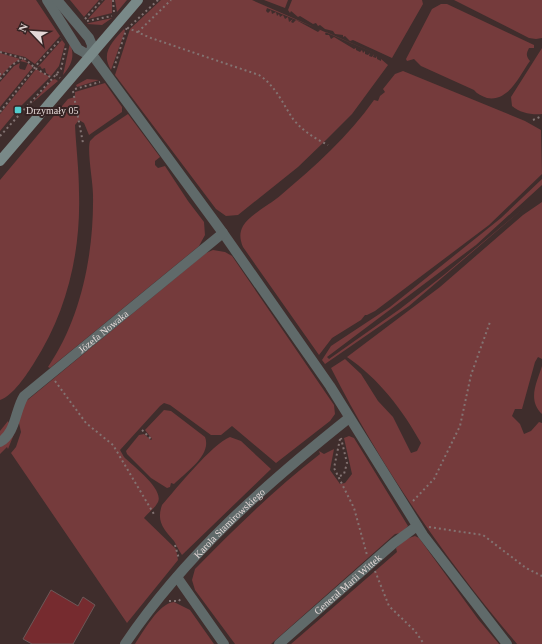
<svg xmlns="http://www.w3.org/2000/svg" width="542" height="644" font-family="Georgia,serif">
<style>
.green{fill:#753b3c}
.building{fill:#762b2f;stroke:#6d5858}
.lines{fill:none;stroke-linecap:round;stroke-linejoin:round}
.path{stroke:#837372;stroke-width:2;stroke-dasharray:2 3;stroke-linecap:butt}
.street{stroke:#606a6a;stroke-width:10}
.secondary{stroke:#798988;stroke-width:10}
.poi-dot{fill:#52cdce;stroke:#352323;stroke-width:1.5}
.labels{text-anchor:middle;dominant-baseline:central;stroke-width:4;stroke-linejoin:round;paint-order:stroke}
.poi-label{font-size:10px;fill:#e4d8d7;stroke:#352323;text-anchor:start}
.street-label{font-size:10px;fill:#e4d8d7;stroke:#352323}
</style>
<rect width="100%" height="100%" fill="#3f2d2c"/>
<path class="green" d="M0,0H36L60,36L35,64L25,57L0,51Z
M70,0H99L84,17Z
M105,0H112V13L88,19Z
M115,0H127L117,12Z
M161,0H252L316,28L267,8L266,11L268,13L271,10L272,14L276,12L277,16L279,14L280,17L283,15L285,19L288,17L289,22L293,19L291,22L293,23L296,20L318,32L320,30L318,29L379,55L326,32L325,34L326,35H329L331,39L334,37L354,49L356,48V50L360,52L362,50L363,53L365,51V54L368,55L370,53L369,56L372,57L374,54L373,57L376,58L377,56V59L381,61V59L388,65L352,114L326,140L298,167L238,215L226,216L216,209L115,75L130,29Z
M264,0H288L285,8Z
M292,0H422L423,4L392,58L353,40L350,41L345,36L343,37V35L335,34L333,31L325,29L320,25L318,26L316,23L313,24L300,16L298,17L291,11L290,13L288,10Z
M454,0H542V38L536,39L529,38Z
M441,4H447L534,45V48H529C526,54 526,56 530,61C519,76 509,102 487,98C482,96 477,94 474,90L421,66L414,59L407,61L406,59L432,9Z
M112,18L102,25L87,24L89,23Z
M124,29L125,31L111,70C100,53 113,41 124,29Z
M62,40L65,44L59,66L51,76L46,73L45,68L42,69L40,66L37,68Z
M70,43C75,56 72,64 63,75Z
M542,48V114C532,115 520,113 512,106L511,97Z
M0,53L20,59L11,65L0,77Z
M23,59L33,67L0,107V82L14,66L20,63L19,67L20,69L25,70L28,63L20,61Z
M36,69L50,77L21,106L0,131V114Z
M403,71L525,121L541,130L542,174L489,225L375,311L367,315H365L361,320L332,338L319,355L243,247C240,240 239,233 243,226C249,215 271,204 281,195C314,167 349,136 374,100L378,101L380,96L385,92L383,89L395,74Z
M55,79L58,81L32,103L52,80Z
M87,79L99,80L77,87L76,85Z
M105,83L122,107V112L89,135L84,123L79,120L75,125C76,147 79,170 79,192C81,252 67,312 34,363C27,374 13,396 0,400V180L68,99L75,97V92Z
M128,114L160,157L155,161V165L158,168L165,166L188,201L204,222L205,235L199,246L50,368L48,367C81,319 94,253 93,195C93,182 87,152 90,141L95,136Z
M542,179V185L476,245L327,357L329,359L400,309L445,274L525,207L409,306L325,364L322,360L331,346L390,307L501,218Z
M542,202V359L538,357L535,362L522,409H515L512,416L520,424L524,434L531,431L539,422L542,423V644H517C445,559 381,467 331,368L345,359L361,374L378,401L393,417L411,453L417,451L421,443C402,409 379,379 347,357L440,287L523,215Z
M213,250L225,252L232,256L334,405L335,414L330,421L276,463L232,426L221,435H211L170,405L164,403L160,406L120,450L124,457C133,466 164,489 158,502C155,508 148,513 144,518L176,549L178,560L127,623L11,453L16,447L21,432L18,419L24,403L206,253Z
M542,366V414C527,400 537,382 542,366Z
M164,410L171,411L205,437C212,455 186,472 174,484L171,483L170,487L167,488L151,478L127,454L126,451L139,435L144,434L151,440L152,439L145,430Z
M8,421L14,434L8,449L7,447L0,454V431Z
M349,436L354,438L408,526L401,533L395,534L271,644H235L195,590L192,580L195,569C235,528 275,489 320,454L319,451L324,454L334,449L330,470L340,484L345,483L352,474L344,438Z
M230,437L241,441L271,469L182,555C179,551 177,546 174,541C164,529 156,522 162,505C176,489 212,444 230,437Z
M415,536L419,538L478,619L499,644H291L397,552L396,548L406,539Z
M174,602L190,610L214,644H135C143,632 159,603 174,602Z"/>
<path class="building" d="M51,590L78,606L83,597L95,605L73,644H32L23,639Z"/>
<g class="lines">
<path class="path" d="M113,0L114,12
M158,0L128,28L151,38L259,75C275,85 283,104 293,119C303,131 314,138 328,145
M85,19L102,0
M87,21L112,16
M138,32L171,0
M0,52L25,59L35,68L52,78
M114,68L127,27
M0,73V76
M56,74L60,78
M0,79L12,65L23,58
M75,89L100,82
M73,91L83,143
M0,112L39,62L61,39
M533,120L542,116
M0,136L61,69L66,46
M55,381L86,423L113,445L155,516
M142,430L151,439
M340,439L334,468L354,508L367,555
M340,476L344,474L347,463L341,438
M413,501L434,479L460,426L471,375L490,322
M429,527L483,535L526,568L542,576
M175,545L179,559
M375,571L389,606L415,631L424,644
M169,601H179L181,598"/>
<g class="street">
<path d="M47,0L78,49L85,53H91"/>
<path d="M57,0L89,38L92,45L91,53"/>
<path d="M91,53L223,233L330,386L423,535L507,644"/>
<path id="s1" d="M0,442C16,433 15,410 24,396L223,233"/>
<path d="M177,577L224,644"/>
<path id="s2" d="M125,644C185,555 266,484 349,418"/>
<path id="s3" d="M279,644L394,543L417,526"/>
</g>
<path class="secondary" d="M0,161L138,0"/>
</g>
<rect class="poi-dot" x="14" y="106" width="8" height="8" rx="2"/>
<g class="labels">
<g class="poi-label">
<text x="26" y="110">Drzymały 05</text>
</g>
<g class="street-label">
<text stroke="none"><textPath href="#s1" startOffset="155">Józefa Nowaka</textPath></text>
<text stroke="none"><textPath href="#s2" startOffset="160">Karola Stamirowskiego</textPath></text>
<text stroke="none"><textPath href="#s3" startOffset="91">Generał Marii Wittek</textPath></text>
</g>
</g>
<g transform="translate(32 32) rotate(295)" stroke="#352323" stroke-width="3" paint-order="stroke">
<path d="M0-3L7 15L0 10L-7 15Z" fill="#e4d8d7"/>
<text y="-6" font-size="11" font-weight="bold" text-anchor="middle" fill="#e4d8d7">N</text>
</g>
</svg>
